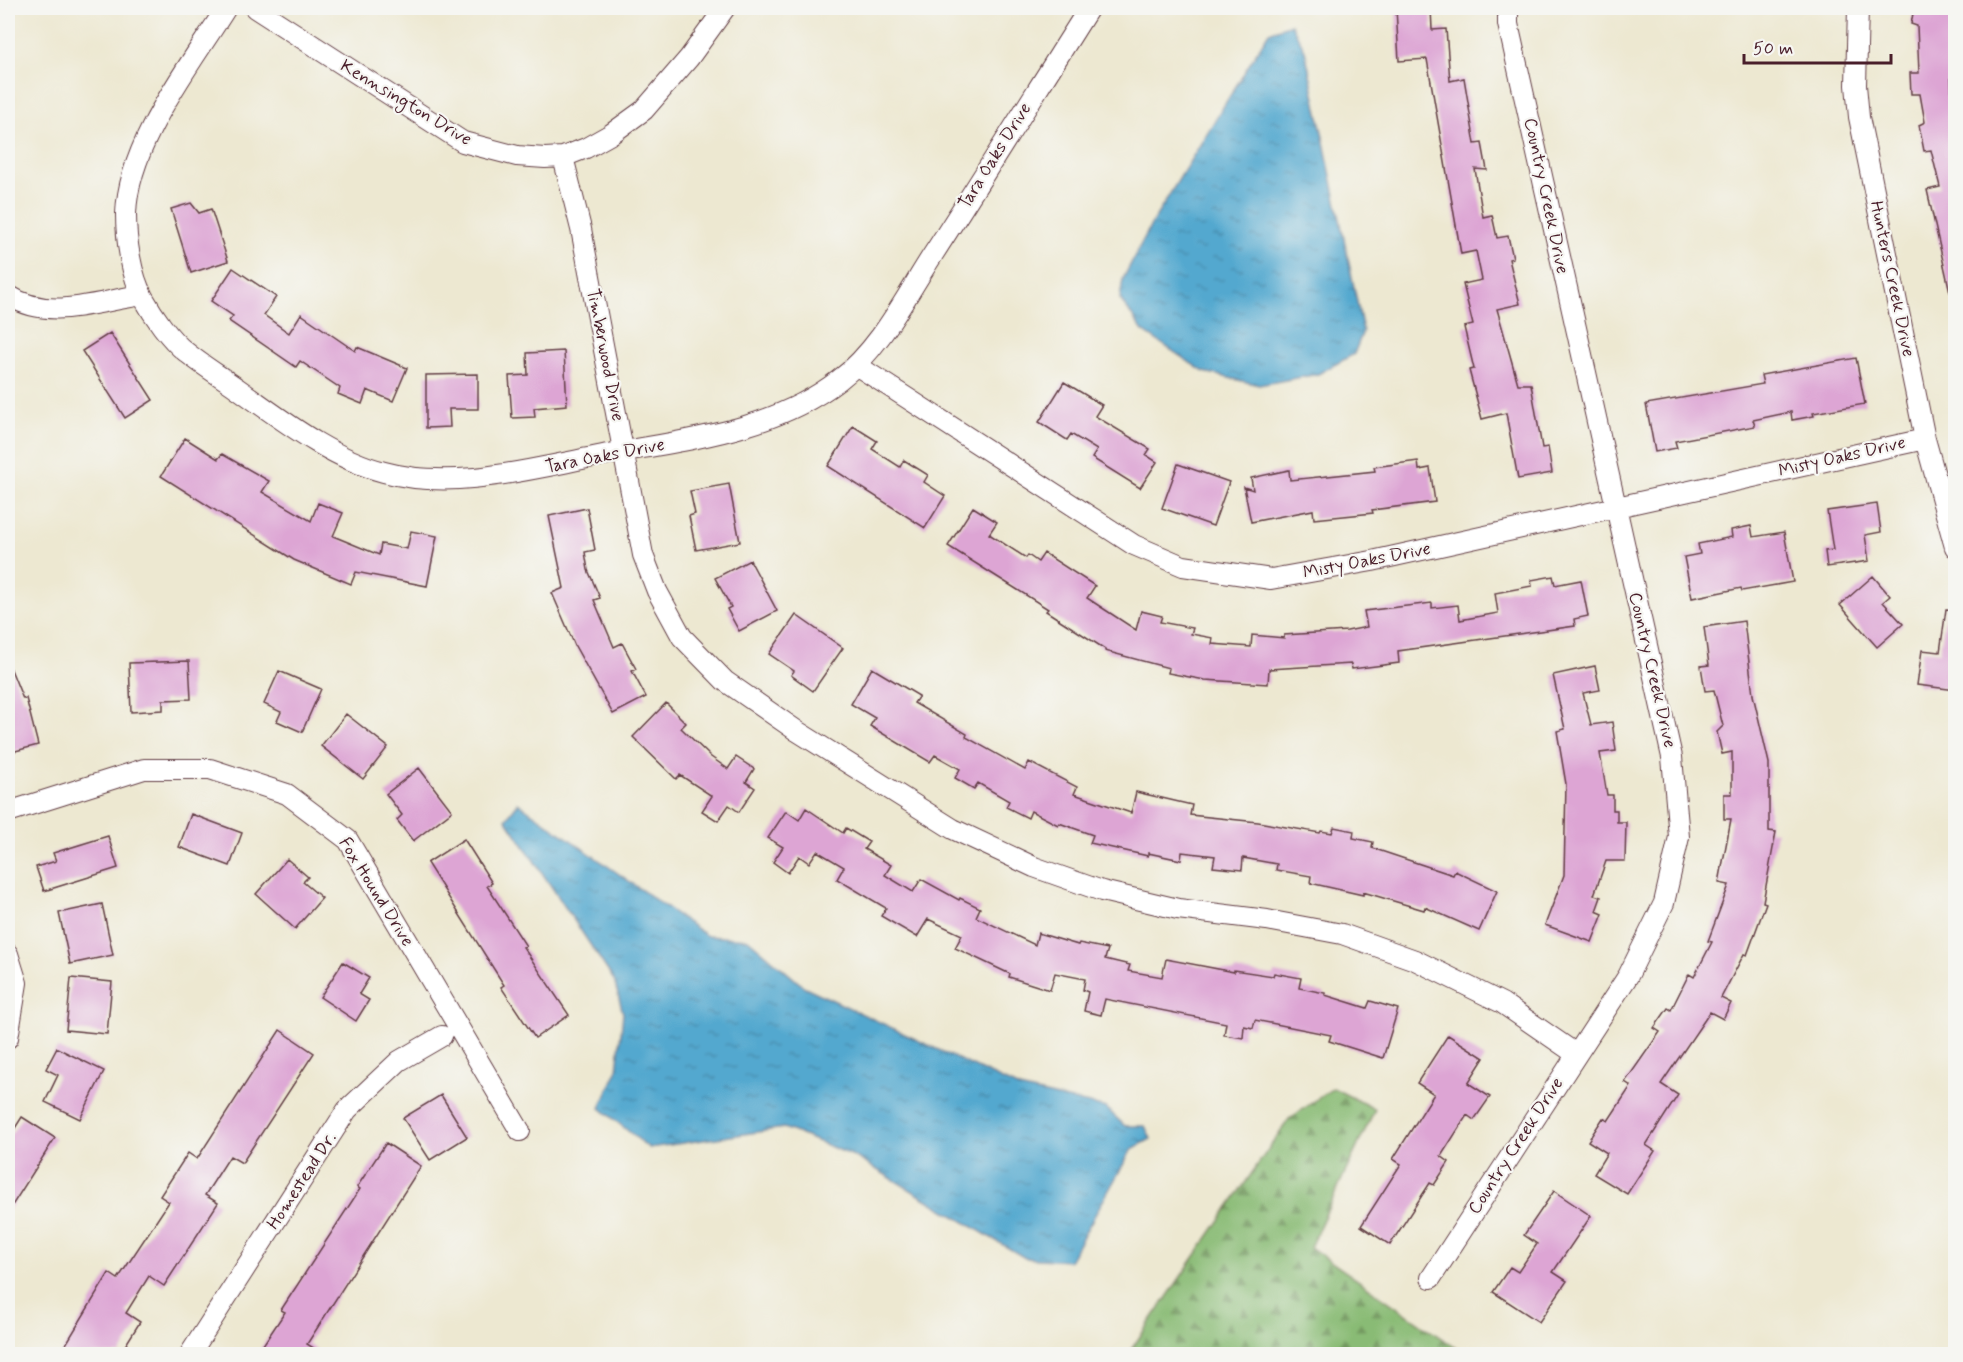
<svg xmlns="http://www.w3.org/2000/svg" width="1963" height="1362" font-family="Mynerve,sans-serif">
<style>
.forest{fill:url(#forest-firs);stroke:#6a6d50;stroke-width:1.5}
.water{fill:url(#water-ripples);stroke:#4e647d;stroke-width:1.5}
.building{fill:#dda5d4}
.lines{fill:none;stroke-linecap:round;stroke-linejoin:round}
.street-casing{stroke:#623d44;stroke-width:22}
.street{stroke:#fff;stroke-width:20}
.labels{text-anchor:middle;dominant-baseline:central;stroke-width:4.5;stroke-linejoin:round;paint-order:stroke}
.street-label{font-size:18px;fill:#4a1f2b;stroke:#f6f6f2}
</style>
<defs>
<pattern id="forest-firs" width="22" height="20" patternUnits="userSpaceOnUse" patternTransform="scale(1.5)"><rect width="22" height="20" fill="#89bb74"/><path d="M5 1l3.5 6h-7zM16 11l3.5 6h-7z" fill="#72975f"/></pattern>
<pattern id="water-ripples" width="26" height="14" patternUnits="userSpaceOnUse" patternTransform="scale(1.5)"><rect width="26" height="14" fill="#53a8cf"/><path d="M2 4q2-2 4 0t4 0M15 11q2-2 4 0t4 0" fill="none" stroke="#4788a8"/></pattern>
</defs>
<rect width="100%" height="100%" fill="#f6f6f2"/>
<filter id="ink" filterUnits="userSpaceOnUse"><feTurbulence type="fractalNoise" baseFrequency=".0167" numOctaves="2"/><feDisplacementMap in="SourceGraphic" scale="12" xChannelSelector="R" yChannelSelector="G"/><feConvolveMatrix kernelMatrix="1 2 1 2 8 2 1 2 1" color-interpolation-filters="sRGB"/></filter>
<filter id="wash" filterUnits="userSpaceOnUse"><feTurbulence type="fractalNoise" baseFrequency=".008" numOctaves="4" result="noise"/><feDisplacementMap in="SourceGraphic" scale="24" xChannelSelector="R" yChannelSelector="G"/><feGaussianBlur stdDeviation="1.35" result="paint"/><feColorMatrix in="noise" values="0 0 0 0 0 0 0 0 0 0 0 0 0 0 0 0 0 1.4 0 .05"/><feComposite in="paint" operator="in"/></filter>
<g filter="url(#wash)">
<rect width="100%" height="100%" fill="#ede8d1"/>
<path class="forest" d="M1333,1088L1375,1109L1310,1247L1464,1354H1128L1289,1119Z"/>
<path class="water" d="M1291,24L1305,50L1363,331L1354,354L1318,374L1259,385L1204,372L1143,331L1120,299L1123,279L1152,223L1269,32Z
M518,803L707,936L748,939L803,986L1019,1088L1106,1108L1125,1126H1145L1151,1139L1132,1149L1069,1261L1025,1258L854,1156L784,1128L649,1148L600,1108L617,1071L623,1013L614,980L506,819Z"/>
<g id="blocks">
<path class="building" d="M1396,8H1431L1432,30L1446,29L1450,81L1464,78L1475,144L1482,143L1487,170L1475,169L1483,217L1492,215L1497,238L1508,236L1513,258L1509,259L1520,304L1497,309L1518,384H1531L1542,448L1548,447L1552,473L1518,479L1506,413L1482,419L1469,370L1474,369L1464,327L1473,325L1463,284L1482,280L1476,251L1461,254L1427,59L1399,61Z
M1914,8H1956V33L1949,32L1952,101L1956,100V292H1950L1927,190L1940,187L1931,150L1924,151L1919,125L1925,122L1920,94H1911L1910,73H1919L1917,26L1911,24Z
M191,203L199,213L211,209L228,261L191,273L171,209Z
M233,268L276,297L264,315L289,333L301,314L355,351L357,347L407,368L393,401L367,390L362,404L338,394L340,388L300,361L296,367L229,321L233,316L211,301Z
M110,333L153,400L125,418L82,351Z
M564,351L567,405L534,408L535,417L512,418L509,376L528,375L527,353Z
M1856,358L1865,404L1813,413L1814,416L1792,420L1791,412L1753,420L1755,426L1675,441L1677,448L1655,452L1646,404L1763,384L1761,375Z
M478,374V409H449L450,427L426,428V375Z
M1064,382L1102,405L1095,416L1150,449L1146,455L1157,462L1140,488L1092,458L1097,450L1071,434L1067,440L1039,422Z
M853,426L877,441L872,449L900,467L904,460L928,475L924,482L945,496L925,528L828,466Z
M185,438L218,459L222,454L269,481L262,492L311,521L318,503L343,513L333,536L379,555L381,544L407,549L411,531L437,536L427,586L356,572L351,584L294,560L161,476Z
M1418,461L1419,470L1430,468L1435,502L1372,510L1373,513L1314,519L1313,510L1251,522L1244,487L1253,490L1251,478L1289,470L1290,480L1375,471L1374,467Z
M1178,464L1229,482L1213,526L1162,508Z
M729,484L740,542L696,550L689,516L695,514L690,491Z
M1877,504L1881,532L1865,535L1869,561L1827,567L1825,551L1833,550L1827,511Z
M973,507L997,522L989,534L1026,558L1028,555L1038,562L1044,553L1095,586L1087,598L1136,630L1141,611L1162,616L1160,622L1193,628L1191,634L1213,638L1212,644L1251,647L1252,635L1284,638V635L1347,631L1367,627L1364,611L1432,603V608L1458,605L1460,620L1498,613L1495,593L1532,586L1531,580L1553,576L1555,585L1581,580L1588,616L1574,619L1575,626L1398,651L1399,663L1352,669L1351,664L1269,669L1268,684L1205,680L1168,673L1169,668L1105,651V649L1046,611L1048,609L948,546Z
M587,508L595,550L585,552L588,570L600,598L594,600L614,647L622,643L636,669L632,671L646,697L613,714L575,646L552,593L564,588L549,516Z
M1751,526L1753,537L1784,532L1793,582L1742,591L1741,588L1692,598L1684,557L1700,554L1698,544L1732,537L1731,530Z
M750,560L777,611L739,631L727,609L731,607L715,578Z
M1873,576L1890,596L1883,602L1903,624L1877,647L1840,605Z
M1946,609L1956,610V690L1917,685L1922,650L1940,652Z
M796,615L843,648L813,691L791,675L794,671L769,654Z
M1744,621L1753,695L1769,763V831L1776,832L1763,902L1766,903L1747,955L1744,954L1721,998L1731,1003L1723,1019L1710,1012L1661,1084L1678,1095L1646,1145L1655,1151L1627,1194L1594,1174L1607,1153L1588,1141L1603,1118L1608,1121L1631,1086L1625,1082L1660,1032L1654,1028L1668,1008L1671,1010L1689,974L1694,977L1712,942L1708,941L1729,885L1719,883L1731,819H1724V794H1732V752L1722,754L1717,732L1723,726L1714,690L1705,691L1701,666L1709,665L1704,627Z
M189,661L191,699L163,700V710L131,712L129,663Z
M8,662L23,699L26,698L38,745L8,753Z
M1595,666L1600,690L1583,693L1591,725L1612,722L1616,751L1600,753L1607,795H1613V810H1617V822H1626L1625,861H1606L1594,895L1601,897L1596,911L1603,914L1592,942L1545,925L1564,875L1566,784L1557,731L1565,729L1553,675Z
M872,668L919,696L914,703L967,734L966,737L1025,770L1029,762L1077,787L1074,794L1131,813L1136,792L1192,805L1190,815L1258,822L1320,833L1321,831L1332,833L1334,827L1354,831L1353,838L1373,842L1372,848L1453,875L1455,871L1497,891L1479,931L1425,907L1424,910L1363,892V895L1310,883L1311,876L1276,870L1277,864L1243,858L1242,870L1213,867L1215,856L1182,852L1181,860L1148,853V856L1090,843L1093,835L1059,823L1058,825L1031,811L1028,818L1006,807L1009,801L978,783L974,789L955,778L960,769L935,755L930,762L870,726L875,718L851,704Z
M279,671L321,689L302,732L277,721L281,712L264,704Z
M666,703L686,723L681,728L711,757L728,769L736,757L754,769L746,782L755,788L739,812L729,805L718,821L702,811L712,796L680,775L676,779L633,737Z
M346,714L388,747L363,779L321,746Z
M419,768L452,811L413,841L397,820L402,815L386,794Z
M806,808L843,833L846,828L869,842L864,849L891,865L885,875L913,892L921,879L959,900L960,898L980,908L976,917L1035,945L1038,933L1078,945L1079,943L1108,949L1105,959L1130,965L1128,971L1162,977L1166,959L1234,972V970L1273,976L1274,973L1301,978L1299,988L1325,993V995L1367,1008L1370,1001L1398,1009L1383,1058L1329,1041L1331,1035L1255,1020L1253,1028L1244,1026L1243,1038L1224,1035L1226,1023L1105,999L1101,1015L1084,1011L1088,992L1083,990L1085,979L1055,973L1050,990L1009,977L1010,974L955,948L962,935L928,919L917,937L881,916L886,908L837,879L844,867L817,851L809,863L799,856L788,873L773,862L783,847L768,838L786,811L799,820Z
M191,814L242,833L230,866L179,847Z
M108,836L118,868L44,891L36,867L56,861L53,853Z
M464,839L492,883L487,886L526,946L523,947L569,1015L535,1038L501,987L504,985L427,863Z
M287,859L308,877L303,882L322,898L295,929L256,894Z
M102,904L113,955L70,964L59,913Z
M343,962L369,978L359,994L369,1000L356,1021L320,997Z
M71,978L112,982L107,1034L66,1030Z
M280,1030L314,1053L242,1163L230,1156L205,1195L218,1203L164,1286L149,1276L126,1313L140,1322L120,1354H60L109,1273L118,1279L169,1202L160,1196L188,1153L197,1159Z
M1448,1035L1484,1058L1468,1083L1490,1097L1474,1120L1467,1115L1441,1156L1449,1162L1434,1185L1430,1183L1390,1245L1361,1226L1401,1164L1393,1159L1434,1094L1417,1083Z
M57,1048L104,1071L80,1119L45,1102L58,1075L46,1069Z
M441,1095L467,1137L430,1160L403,1118Z
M22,1117L55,1138L8,1212V1139Z
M386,1143L421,1166L307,1344L323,1354H257L285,1312L281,1310L360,1189L357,1187Z
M1554,1191L1591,1216L1553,1272L1567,1281L1539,1322L1493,1292L1510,1267L1518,1272L1537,1244L1524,1235Z"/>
</g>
</g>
<g filter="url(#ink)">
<use href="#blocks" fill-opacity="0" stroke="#623d44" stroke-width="1.5"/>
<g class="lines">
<defs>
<path id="street" d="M226,8C190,66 128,143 126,214C126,240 131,275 143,297C153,315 170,340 186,352C202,365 220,376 237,388C281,419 330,458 384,472C453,491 530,469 598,456C680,440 771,433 839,380C879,350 905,298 932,256C985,174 1037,90 1089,8
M255,8L463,142L517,156L545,158L563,157L586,148L611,134L644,110L689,58L725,8
M1858,8L1856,85L1859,117L1925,439L1955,547
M563,157L581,229L643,555L657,591L682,637L725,681L797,731L953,829L1034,867L1102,891L1178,909L1267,920L1342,934L1415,960L1502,1003L1576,1054
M8,295C49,322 97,301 142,295
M856,365L1134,545L1183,566L1271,579L1372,561L1925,439
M8,812L144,769H210L287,794L348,840L520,1131
M8,954L17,983L8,1038
M1431,1278L1628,976L1664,903L1679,837L1672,757L1508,24V8
M190,1354L347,1110L399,1061L442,1036"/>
</defs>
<use href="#street" class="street-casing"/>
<use href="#street" class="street"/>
</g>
</g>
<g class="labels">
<g class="street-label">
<text transform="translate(406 103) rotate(31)">Kennsington Drive</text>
<text transform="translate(995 156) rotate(-58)">Tara Oaks Drive</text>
<text transform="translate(1546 196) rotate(78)">Country Creek Drive</text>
<text transform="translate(1892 279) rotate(78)">Hunters Creek Drive</text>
<text transform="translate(605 355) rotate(79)">Timberwood Drive</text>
<text transform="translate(605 456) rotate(-11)">Tara Oaks Drive</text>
<text transform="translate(1842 457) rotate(-13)">Misty Oaks Drive</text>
<text transform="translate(1367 561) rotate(-11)">Misty Oaks Drive</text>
<text transform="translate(1652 670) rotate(77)">Country Creek Drive</text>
<text transform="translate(376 892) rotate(58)">Fox Hound Drive</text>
<text transform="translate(1516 1146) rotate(-57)">Country Creek Drive</text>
<text transform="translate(302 1181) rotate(-57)">Homestead Dr.</text>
</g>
</g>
<rect width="1963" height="1362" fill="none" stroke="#f6f6f2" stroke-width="30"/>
<path d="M1744 54v9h147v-9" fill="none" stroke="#4a1f2b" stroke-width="3"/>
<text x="1753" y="54" font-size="18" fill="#4a1f2b" stroke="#f6f6f2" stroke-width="4.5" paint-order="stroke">50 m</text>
</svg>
